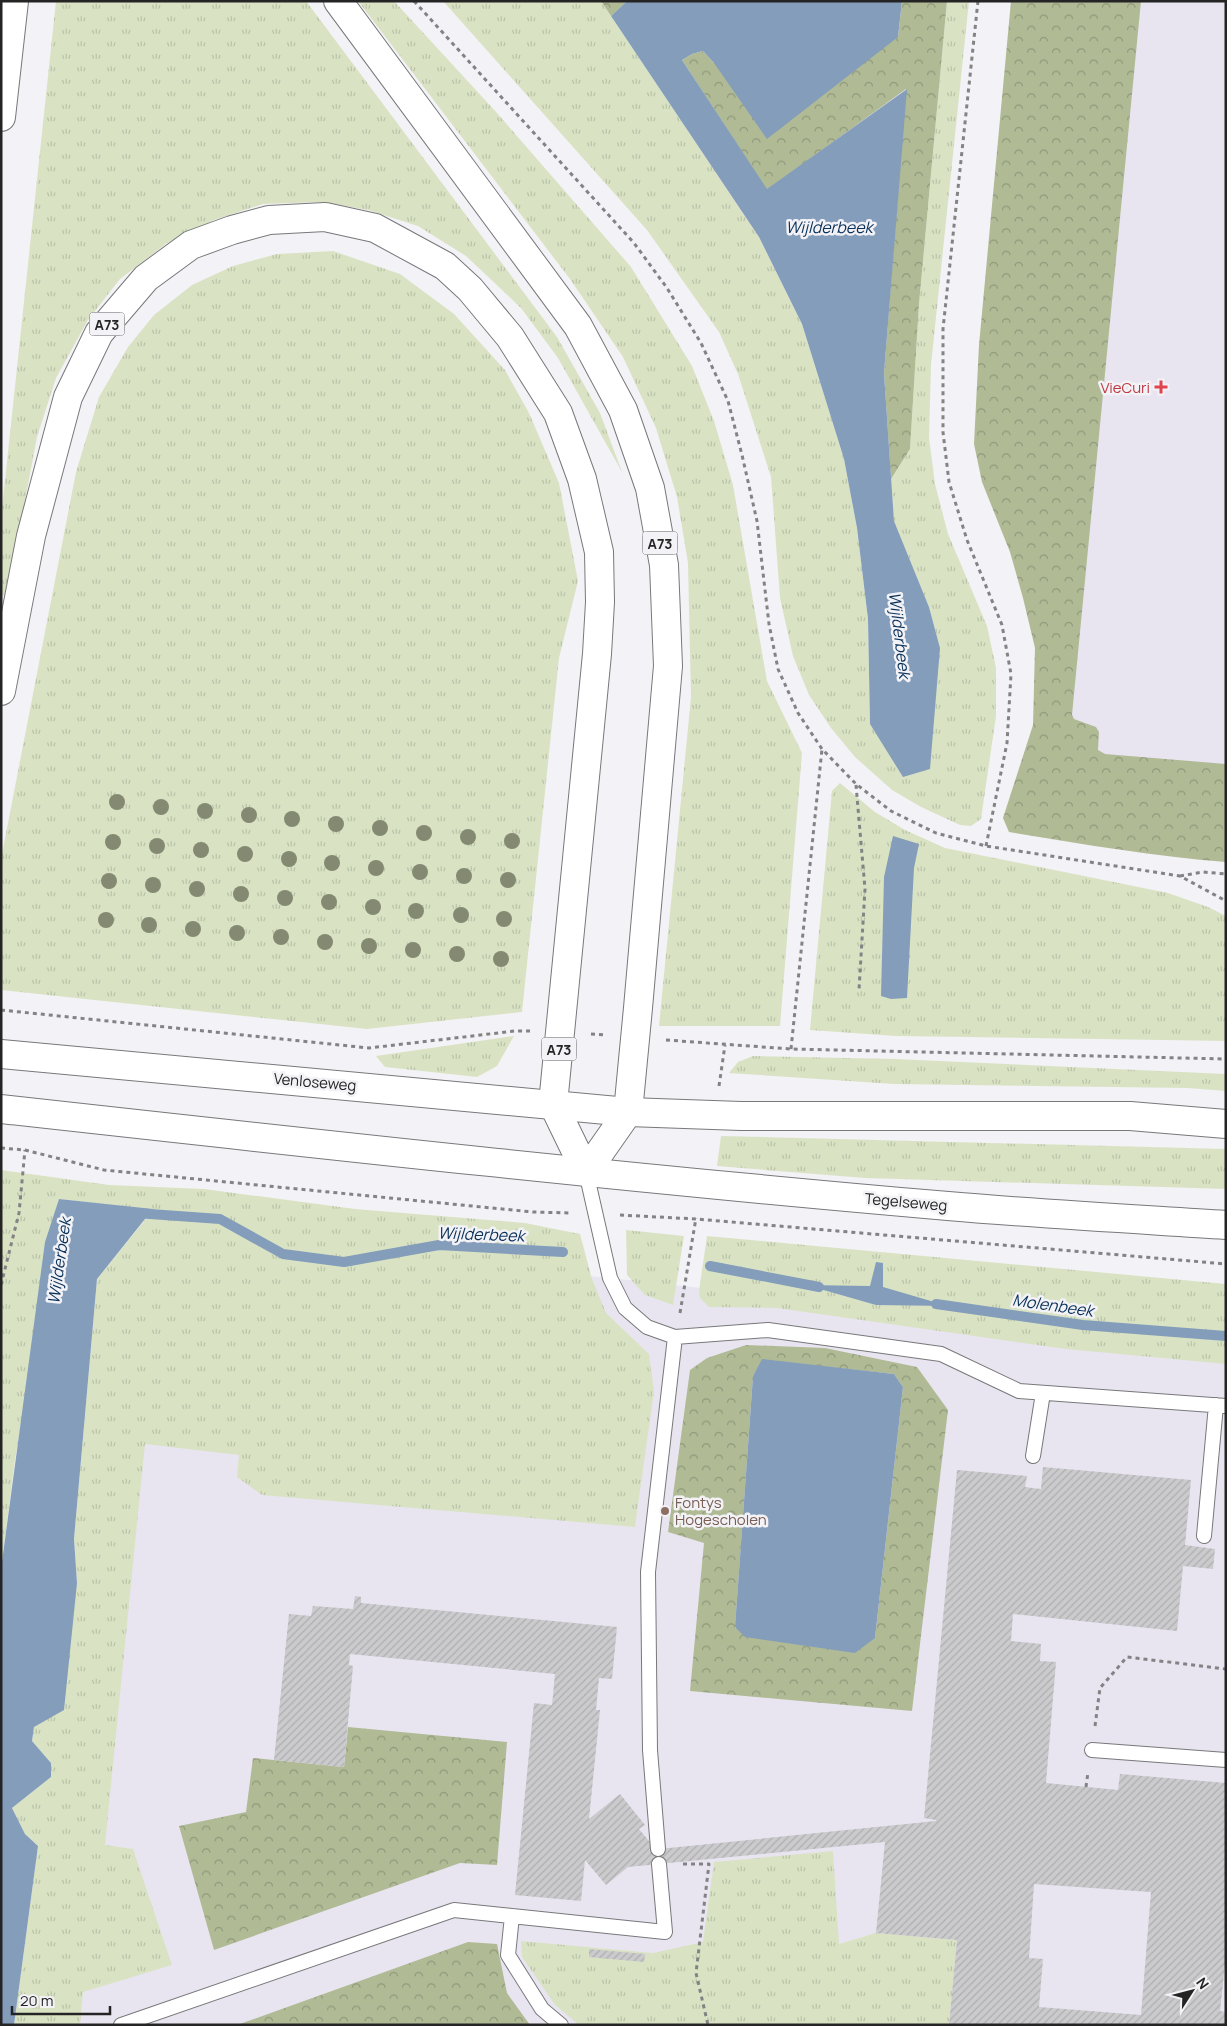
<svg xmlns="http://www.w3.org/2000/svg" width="1227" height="2026" font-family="Manrope,sans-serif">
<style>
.built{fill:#e8e5f0}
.grass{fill:url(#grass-tufts)}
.forest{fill:url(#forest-crowns);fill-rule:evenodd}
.water{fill:#849dbb}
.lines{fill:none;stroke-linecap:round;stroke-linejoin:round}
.stream{stroke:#849dbb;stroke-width:10}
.building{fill:url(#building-hatch);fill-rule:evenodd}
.service-casing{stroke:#78787b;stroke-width:16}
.secondary-casing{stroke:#78787b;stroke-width:30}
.motorway-casing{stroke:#78787b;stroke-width:30}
.path{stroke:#838385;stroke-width:3;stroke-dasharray:4 4;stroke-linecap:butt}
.service{stroke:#fff;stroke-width:14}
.secondary{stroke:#fff;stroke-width:28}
.motorway{stroke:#fff;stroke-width:28}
.tree{fill:#848972}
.health-dot{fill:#e0444e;stroke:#f3f2f6;stroke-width:2}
.education-dot{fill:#8d6e63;stroke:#f3f2f6;stroke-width:2}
.labels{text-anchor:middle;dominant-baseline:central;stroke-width:5;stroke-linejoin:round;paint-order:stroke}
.shield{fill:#f3f2f6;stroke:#626264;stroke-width:1}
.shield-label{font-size:14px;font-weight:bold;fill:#242425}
.health-label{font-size:15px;fill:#be3a42;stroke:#f3f2f6;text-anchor:end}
.street-label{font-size:15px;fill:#242425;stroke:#f3f2f6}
.education-label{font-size:15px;fill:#785e54;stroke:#f3f2f6;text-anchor:start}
.water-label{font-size:16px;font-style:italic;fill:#083058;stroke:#f3f2f6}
</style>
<defs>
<pattern id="grass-tufts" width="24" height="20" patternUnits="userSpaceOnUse" patternTransform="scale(1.25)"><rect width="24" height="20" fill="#d9e3c4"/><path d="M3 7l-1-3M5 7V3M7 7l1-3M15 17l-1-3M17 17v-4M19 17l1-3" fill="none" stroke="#bac3a8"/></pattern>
<pattern id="forest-crowns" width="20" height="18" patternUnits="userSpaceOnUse" patternTransform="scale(1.25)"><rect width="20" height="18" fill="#b0bb96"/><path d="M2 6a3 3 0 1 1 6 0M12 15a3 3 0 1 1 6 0" fill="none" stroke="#8f987a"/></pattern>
<pattern id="building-hatch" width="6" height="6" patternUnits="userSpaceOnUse" patternTransform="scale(1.25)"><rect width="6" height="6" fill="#cbcacd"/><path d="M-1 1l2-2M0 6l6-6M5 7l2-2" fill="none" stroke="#aeadb0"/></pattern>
</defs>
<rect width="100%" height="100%" fill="#f3f2f6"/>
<path class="built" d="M1131,1H1226V789L1063,772Z
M155,1234L610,1278L1226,1346V2025H17Z"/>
<path class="grass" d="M56,1H306L557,337L600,413L622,472L558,358L521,308L466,256L418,226L368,210L323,202L263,204L214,220L167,243L120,279L88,320L56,378L37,437L7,596L1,595V518Z
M358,1H394L497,113L631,267L692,366L714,421L733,485L767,681L802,753L780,1026H659L691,697L688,563L677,497L656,428L623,357L570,279Z
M443,1H601L759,237L802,324L844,459L857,528L868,619L870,724L940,648L929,607L894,521L891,479L910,449L919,304L947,1H969L931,365L929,438L935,484L948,534L987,626L996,668V716L981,819L971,826L960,825L921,807L892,790L855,757L831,728L809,695L793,656L780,598L771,477L738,374L719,332L647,230Z
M333,251L400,274L454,314L505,370L529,413L559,483L578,581L559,658L522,1012L367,1029L1,990V859L76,472L99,397L128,347L154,315L192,285L233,266L277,254Z
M840,783L875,812L905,830L945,848L1168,893L1208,907L1226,916V1041L896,1036L810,1030L832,791Z
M514,1036L497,1066L477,1077L385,1067L376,1056Z
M753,1056L895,1059L1226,1074V1091L1188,1088L894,1084L729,1073L738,1062Z
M721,1136L1226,1149V1189L865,1178L717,1166Z
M1,1170L109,1185L204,1189L355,1209L525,1223L580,1234L592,1279L606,1313L649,1354L654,1391L635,1527L262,1495L237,1477L239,1455L145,1444L105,1845L133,1849L172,1965L83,1992L80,2025H14L38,1846L25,1834L12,1808L51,1777V1763L32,1741L34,1727L77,1583L74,1539L97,1279L153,1210L59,1199L15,1460L1,1569Z
M626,1230L684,1236L673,1305L645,1295L627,1275Z
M707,1236L1226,1284V1364L1066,1349L777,1308L709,1307L700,1298L699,1291Z
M833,1851L839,1944L876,1933L957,1940L949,2025H579L555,2005L522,1957L521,1941L653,1953L703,1942L714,1862Z"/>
<path class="forest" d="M601,1H627L611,16Z
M902,1H947L919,304L910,449L891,479L884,373L906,89L767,190L682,60L692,54L703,51L714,63L898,37Z
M1011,1H1141L1072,715L1074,719L1096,727L1099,732L1098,750L1105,754L1226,764V862C1153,856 1081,844 1009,832L1003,818L1033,725L1035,648L1023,598L1010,552L982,482L974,444L979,345Z
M746,1345L825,1348L917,1367L948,1410L912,1711L690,1691L704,1543L668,1532L690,1370L707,1358ZM762,1360L894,1374L903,1387L875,1638L735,1628L753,1376Z
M348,1727L507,1742L497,1865L460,1863L214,1950L179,1826L246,1812L253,1758L344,1767Z
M468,1942L497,1944L507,1993L530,2025H237Z"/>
<path class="water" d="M627,1H902L898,37L767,139L714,63L703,51L692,54L682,60L767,189L907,89L884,373L894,521L929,607L940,648L930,769L903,777L870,724L868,619L857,528L844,459L802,324L759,237L611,16Z
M893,836L919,844L914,868L907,998L891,999L881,996L884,877Z
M59,1199L153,1209L97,1279L74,1539L77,1583L64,1710L34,1727L32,1741L51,1763V1777L12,1808L25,1834L38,1846L14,2025H1V1569L45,1242Z
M876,1262L883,1263V1287L948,1306L876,1305L806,1285L870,1286Z
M762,1359L894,1374L903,1387L875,1638L855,1653L745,1637L735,1627L753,1376Z"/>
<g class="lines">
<path class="stream" d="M136,1213L220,1219L283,1254L344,1262L439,1245L563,1252
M710,1266L819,1287
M936,1304L1083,1325L1226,1336"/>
</g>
<path class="building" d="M1043,1467L1191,1480L1185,1545L1215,1549L1213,1569L1183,1566L1177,1631L1013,1614L1011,1641L1041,1644L1040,1661L1056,1662L1046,1783L1118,1790L1120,1774L1226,1783V1955L1220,2011L1226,2012V2025H949L957,1940L876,1933L885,1842L628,1867L606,1885L585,1860L581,1901L515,1895L534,1703L552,1705L555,1674L350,1654L349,1665L353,1666L344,1767L274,1760L289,1614L311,1616L313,1606L353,1609L355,1596L361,1597V1603L617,1627L612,1679L599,1678L596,1710H600L589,1819L620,1794L645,1825L639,1829L653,1846L649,1850L936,1821V1820L924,1818L957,1470L1027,1476L1025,1487L1041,1489ZM1034,1884L1151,1892L1141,2015L1039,2007L1043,1959L1029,1958Z
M589,1949L645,1954L644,1962L589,1957Z"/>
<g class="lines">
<defs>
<path id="service" d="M586,1172L610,1278L625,1308L647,1327L675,1337L768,1330L941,1354L1019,1391L1226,1406
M1033,1456L1043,1393
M1204,1536L1216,1405
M1092,1750L1226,1760
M658,1849L650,1750L648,1572L675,1337
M512,1916L508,1955L542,2009L561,2025
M121,2025L454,1910L665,1932L659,1864"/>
<path id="secondary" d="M1,1054L628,1112L741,1116H1130L1226,1124
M1,1109C317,1144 632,1179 948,1206C1041,1214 1133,1219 1226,1225"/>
<path id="motorway" d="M1,117L14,1
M1,691L31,536L68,397L99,333L146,278L191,245L232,230L269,220L325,217L375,228L445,266L470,289L510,337L558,413L582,479L599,552L600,602L597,654L553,1104L586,1172L628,1112L638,1008L668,666L664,565L650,488L623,410L578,326L338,1"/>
</defs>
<use href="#service" class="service-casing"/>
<use href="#secondary" class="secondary-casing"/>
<use href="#motorway" class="motorway-casing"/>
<path class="path" d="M414,1L634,243L667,288L701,343L728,401L742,455L757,521L769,624L778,669L798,713L822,749L856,784L891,811L936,833L986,846L1180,876L1226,901
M978,1L943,329V432L949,482L967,540L1002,625L1011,674L1007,743L986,846
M856,785L865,889L859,990
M1180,876L1203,872L1226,874
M1,1010L369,1048L515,1031H530
M591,1034L605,1035
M666,1040L791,1049L1226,1059
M791,1049L822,749
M719,1086L725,1045
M1,1148L25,1150L104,1170L533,1212L571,1213
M620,1215L696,1219L1226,1264
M1,1285L19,1213L25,1150
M680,1313L696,1218
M1095,1726L1100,1688L1127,1657L1226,1669
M1086,1787L1088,1772
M683,1864H709L696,1973L708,2025"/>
<use href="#service" class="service"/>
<use href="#secondary" class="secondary"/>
<use href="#motorway" class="motorway"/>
</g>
<g class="tree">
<circle cx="117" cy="802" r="8"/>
<circle cx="161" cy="807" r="8"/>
<circle cx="205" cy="811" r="8"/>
<circle cx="249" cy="815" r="8"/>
<circle cx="292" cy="819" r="8"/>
<circle cx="336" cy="824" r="8"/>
<circle cx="380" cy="828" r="8"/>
<circle cx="424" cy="833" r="8"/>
<circle cx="468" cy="837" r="8"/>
<circle cx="512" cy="841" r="8"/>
<circle cx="113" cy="842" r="8"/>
<circle cx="157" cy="846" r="8"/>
<circle cx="201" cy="850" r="8"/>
<circle cx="245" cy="854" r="8"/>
<circle cx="289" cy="859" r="8"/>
<circle cx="332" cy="863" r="8"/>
<circle cx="376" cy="868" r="8"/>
<circle cx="420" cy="872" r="8"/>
<circle cx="464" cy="876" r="8"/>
<circle cx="508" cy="880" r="8"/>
<circle cx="109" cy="881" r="8"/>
<circle cx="153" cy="885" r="8"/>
<circle cx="197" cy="889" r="8"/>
<circle cx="241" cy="894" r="8"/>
<circle cx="285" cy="898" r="8"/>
<circle cx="329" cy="902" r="8"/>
<circle cx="373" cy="907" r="8"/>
<circle cx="416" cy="911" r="8"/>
<circle cx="461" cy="915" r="8"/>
<circle cx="504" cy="919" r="8"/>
<circle cx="106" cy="920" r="8"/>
<circle cx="149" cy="925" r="8"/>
<circle cx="193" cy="929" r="8"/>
<circle cx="237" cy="933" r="8"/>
<circle cx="281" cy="937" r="8"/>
<circle cx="325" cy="942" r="8"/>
<circle cx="369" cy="946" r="8"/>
<circle cx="413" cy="950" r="8"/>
<circle cx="457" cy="954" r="8"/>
<circle cx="501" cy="959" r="8"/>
</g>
<path class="health-dot" d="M1158.5 379.5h5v5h5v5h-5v5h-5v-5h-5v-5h5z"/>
<circle class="education-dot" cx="665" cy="1511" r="5"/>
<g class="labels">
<g class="shield">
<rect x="89.5" y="312.5" width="35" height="23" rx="4"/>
<rect x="642.5" y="531.5" width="35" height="23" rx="4"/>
<rect x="541.5" y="1037.5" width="35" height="23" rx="4"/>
</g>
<g class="shield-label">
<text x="107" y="324">A73</text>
<text x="660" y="543">A73</text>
<text x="559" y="1049">A73</text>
</g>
<g class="health-label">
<text x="1150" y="387">VieCuri</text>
</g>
<g class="street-label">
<text transform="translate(315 1082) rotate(5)">Venloseweg</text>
<text transform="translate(906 1202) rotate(5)">Tegelseweg</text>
</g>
<g class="education-label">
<text x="675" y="1502">Fontys<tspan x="675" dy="17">Hogescholen</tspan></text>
</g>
<g class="water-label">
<text x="829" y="227">Wijlderbeek</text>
<text transform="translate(900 635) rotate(83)">Wijlderbeek</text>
<text transform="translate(481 1234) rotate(2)">Wijlderbeek</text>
<text transform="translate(59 1261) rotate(-82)">Wijlderbeek</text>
<text transform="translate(1053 1305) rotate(8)">Molenbeek</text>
</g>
</g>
<rect width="1227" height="2026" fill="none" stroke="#242425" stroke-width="5"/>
<g transform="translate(1192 1991) rotate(54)" stroke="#f3f2f6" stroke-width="4" paint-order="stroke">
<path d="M0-4L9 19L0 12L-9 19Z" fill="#242425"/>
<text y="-8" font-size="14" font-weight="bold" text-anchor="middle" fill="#242425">N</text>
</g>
<path d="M12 2006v8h98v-8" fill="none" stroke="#242425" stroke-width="2.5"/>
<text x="20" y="2006" font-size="15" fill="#242425" stroke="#f3f2f6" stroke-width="4" paint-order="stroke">20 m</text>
</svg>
